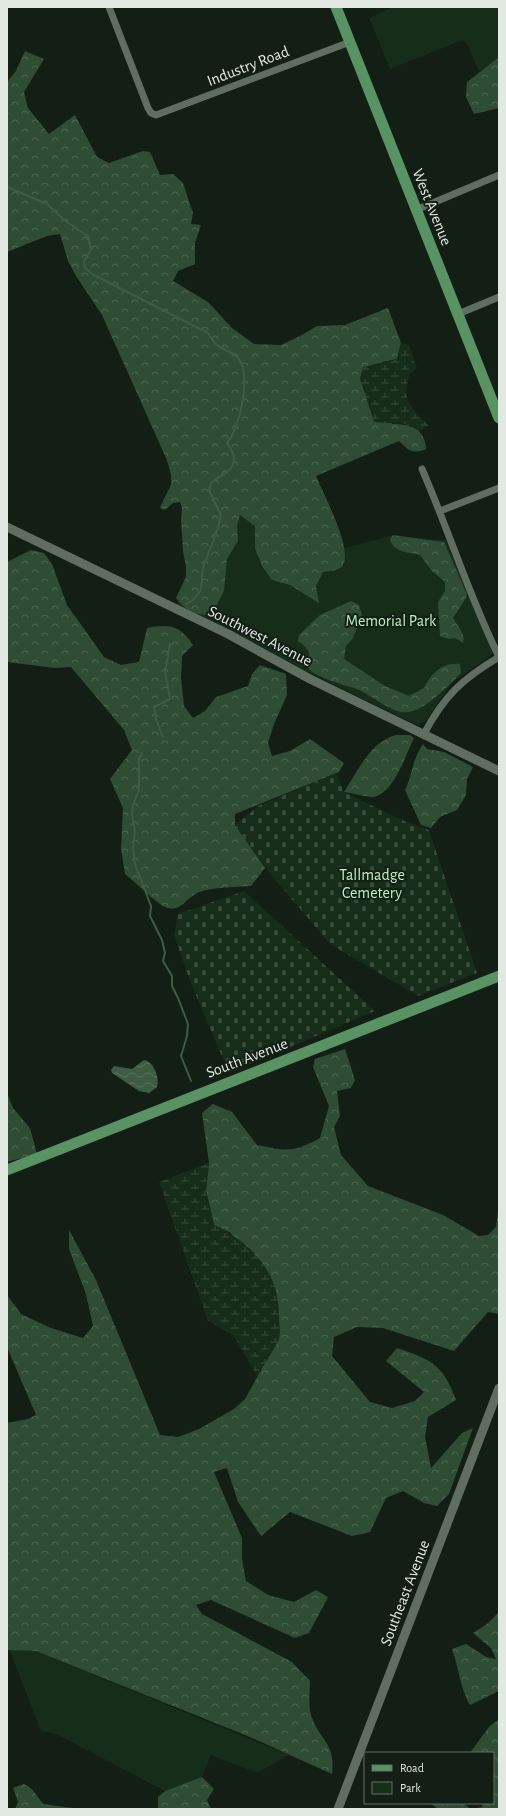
<svg xmlns="http://www.w3.org/2000/svg" width="506" height="1816" font-family="'Alegreya Sans',sans-serif">
<style>
.green{fill:#162d1a}
.forest{fill:url(#forest-crowns)}
.wetland{fill:url(#wetland-marsh)}
.cemetery{fill:url(#cemetery-stones)}
.water{fill:url(#water-waves)}
.lines{fill:none;stroke-linecap:round;stroke-linejoin:round}
.stream{stroke:#3e5c43;stroke-width:2}
.minor{stroke:#606d61;stroke-width:7}
.tertiary{stroke:#606d61;stroke-width:9}
.primary{stroke:#599263;stroke-width:11}
.labels{text-anchor:middle;dominant-baseline:central;stroke-width:4;stroke-linejoin:round;paint-order:stroke}
.street-label{font-size:16px;fill:#e2e9e2;stroke:#131e15}
.park-label{font-size:16px;fill:#bbf2c2;stroke:#131e15}
</style>
<defs>
<pattern id="forest-crowns" width="20" height="18" patternUnits="userSpaceOnUse"><rect width="20" height="18" fill="#2f4d34"/><path d="M2 6a3 3 0 1 1 6 0M12 15a3 3 0 1 1 6 0" fill="none" stroke="#4d6751"/></pattern>
<pattern id="wetland-marsh" width="20" height="14" patternUnits="userSpaceOnUse"><rect width="20" height="14" fill="#162d1a"/><path d="M1 5h8M5 5V1M11 12h8M15 12V8" fill="none" stroke="#384b3b"/></pattern>
<pattern id="cemetery-stones" width="16" height="16" patternUnits="userSpaceOnUse"><rect width="16" height="16" fill="#162d1a"/><path d="M2 7V4a2 2 0 0 1 4 0v3zM10 15v-3a2 2 0 0 1 4 0v3z" fill="#384b3b"/></pattern>
<pattern id="water-waves" width="16" height="10" patternUnits="userSpaceOnUse"><rect width="16" height="10" fill="#3e5c43"/><path d="M0 5q4-4 8 0t8 0" fill="none" stroke="#5a735e"/></pattern>
</defs>
<rect width="100%" height="100%" fill="#131e15"/>
<path class="green" d="M393,7H499V57L479,72L468,45L463,40L390,69L369,18Z
M208,499L345,548L390,536L418,539L447,540L493,654L452,683L426,721L417,725L299,668L177,605Z
M9,1649L36,1651L289,1755L257,1773L211,1755L202,1777L165,1791L58,1735L41,1731Z"/>
<path class="forest" d="M25,51L44,59L24,92L28,108L49,134L75,115L97,157L109,163L143,151L150,152L160,175L173,174L183,183L193,213L191,224L201,225L195,243V264L178,271L173,281L208,302L232,328L254,344L281,345L302,335L317,326L345,325L388,308L401,343L397,359L382,362L392,424C410,424 425,428 426,449C413,455 408,450 399,441L316,476C323,493 353,549 343,565C340,571 329,571 323,572L316,586L319,603L290,585L272,580L262,566L255,548V526L240,515L237,526L238,541L227,559L224,591L212,614C197,617 185,610 176,598L186,577V567L183,551L181,520L182,508L180,502L173,503L165,510L160,508C171,482 176,487 166,458L102,315L76,276L68,261L60,234L47,236L7,252V82L16,71Z
M499,57V108L474,114L466,97L467,82Z
M393,535L444,542L467,594L466,598L453,618C457,626 466,633 463,643L455,638L449,639L440,636L438,602L445,591V582L432,571L420,555C408,552 394,553 390,539Z
M31,550L44,553L52,564L67,605L104,657L121,665L139,662L147,628C169,624 180,625 193,645L182,656L181,677L184,706L193,718L205,711L216,697L248,686L252,674L260,665L286,674L287,695L274,724L268,743L272,756L290,751L310,739L344,763L339,772L235,814V825L265,868L251,886C237,887 204,887 194,895C184,901 179,913 165,907C156,903 134,881 125,874L121,849L123,808L110,779L132,750L124,730L71,667L55,668L7,662V562Z
M351,601L359,605L362,615L353,638L346,646L344,659L385,686L409,696L424,688C431,673 443,662 460,664L461,673C448,686 421,716 401,712C389,710 369,694 357,689C345,685 317,678 309,669C302,661 320,656 298,641L299,635L320,615Z
M396,735H410L414,738C406,754 393,796 372,797C367,797 352,793 344,792C358,771 371,741 396,735Z
M423,744L427,749L444,752L473,767L467,779L466,795L457,810L440,817L431,828L421,825L405,790C413,773 412,760 423,744Z
M345,1049L355,1080L351,1088L337,1091L340,1116L334,1127L341,1155L368,1186L443,1215L479,1236L488,1235L496,1227L499,1203V1314L488,1312L454,1351L383,1328L357,1327L334,1337L332,1356L370,1402L392,1408L415,1401L424,1392L386,1361L397,1348C430,1359 443,1364 456,1400L428,1417L425,1437L431,1468L462,1433L473,1428L449,1494L437,1506L424,1503L403,1491L386,1498L370,1532L352,1536L290,1512L261,1536L238,1502L227,1468L214,1472L242,1538V1559L246,1581L268,1595L294,1602L316,1590L328,1597L309,1633L295,1638L211,1600L196,1605L202,1614L292,1662L310,1681C310,1691 308,1705 311,1715C319,1740 336,1743 332,1774L250,1737L36,1651L7,1650V1423L28,1419L36,1415L7,1347V1295L21,1314L51,1328L83,1338L93,1326L86,1294L69,1249V1230L96,1280L160,1435L178,1437L199,1429L234,1409L245,1399L279,1338L231,1233L214,1225L206,1190L209,1163L202,1113L213,1104L232,1112L257,1145C286,1151 293,1153 320,1138L329,1106L313,1067L315,1059Z
M7,1093L13,1108L30,1128L37,1154L7,1162Z
M499,1612V1691L470,1705C460,1688 459,1668 452,1649L466,1644L486,1657L496,1659L491,1648L473,1633L487,1624Z
M499,1719V1809H474L482,1807L483,1803H493V1753H470L489,1727Z
M202,1777L214,1789L207,1800L211,1809H158V1797L165,1791Z
M24,1784L32,1789L43,1804L80,1809H15L18,1802L13,1788Z
M430,1803H463L471,1809H438Z"/>
<path class="wetland" d="M401,343L409,345L417,368L410,373C401,402 410,406 429,426L420,431L405,424L374,422L360,379L363,367L397,359Z
M209,1163L206,1190L214,1225C252,1243 280,1273 279,1317C279,1324 281,1333 279,1339C273,1352 264,1364 257,1376L234,1336L208,1321L159,1182Z"/>
<path class="cemetery" d="M336,773L344,792L402,820L429,830L477,973L418,996L330,944L267,870L235,825L258,806Z
M244,891L375,1011L229,1073L190,981L174,935L178,914Z"/>
<path class="water" d="M144,1060C154,1062 160,1078 157,1087L149,1093L139,1091L112,1073L111,1070L114,1066L132,1069Z"/>
<g class="lines">
<path class="stream" d="M7,187L47,204L65,221L88,236L91,250L84,261L85,268L94,275L208,333C210,336 212,340 215,343C221,350 232,351 238,358C252,374 240,428 227,443C229,447 232,449 233,454C239,470 220,475 211,483L209,490L221,515L218,528L203,568L201,590L193,600L186,604
M163,737L156,719L154,707L170,699L165,672L170,644
M142,753L139,759V790L133,805L132,814L135,831L133,848L135,864L151,906L150,916L162,940L165,953L163,961L172,976V986L178,998L188,1024L187,1036L181,1056L191,1081"/>
<path class="minor" d="M109,7L148,108L151,113L156,115L350,42
M416,210L499,175
M458,314L499,297
M422,469C449,531 469,596 499,657
M440,511L499,488
M424,734C444,696 462,679 499,657"/>
<path class="tertiary" d="M7,527L228,634L310,679L499,771
M338,1809L499,1388"/>
<path class="primary" d="M336,7L499,418
M7,1170L499,976"/>
</g>
<g class="labels">
<g class="street-label">
<text transform="translate(248 66) rotate(-21)">Industry Road</text>
<text transform="translate(432 207) rotate(68)">West Avenue</text>
<text transform="translate(260 636) rotate(27)">Southwest Avenue</text>
<text transform="translate(247 1058) rotate(-21)">South Avenue</text>
<text transform="translate(405 1593) rotate(-69)">Southeast Avenue</text>
</g>
<g class="park-label">
<text x="391" y="621">Memorial Park</text>
<text x="372" y="875">Tallmadge<tspan x="372" dy="18">Cemetery</tspan></text>
</g>
</g>
<rect width="506" height="1816" fill="none" stroke="#e2e9e2" stroke-width="16"/>
<rect x="364" y="1752" width="130" height="52" fill="#131e15" stroke="#666f67"/>
<rect x="372" y="1765" width="20" height="6" fill="#599263" stroke="#666f67"/>
<text x="400" y="1772" font-size="12" fill="#e2e9e2">Road</text>
<rect x="372" y="1782" width="20" height="12" fill="#162d1a" stroke="#666f67"/>
<text x="400" y="1792" font-size="12" fill="#e2e9e2">Park</text>
</svg>
